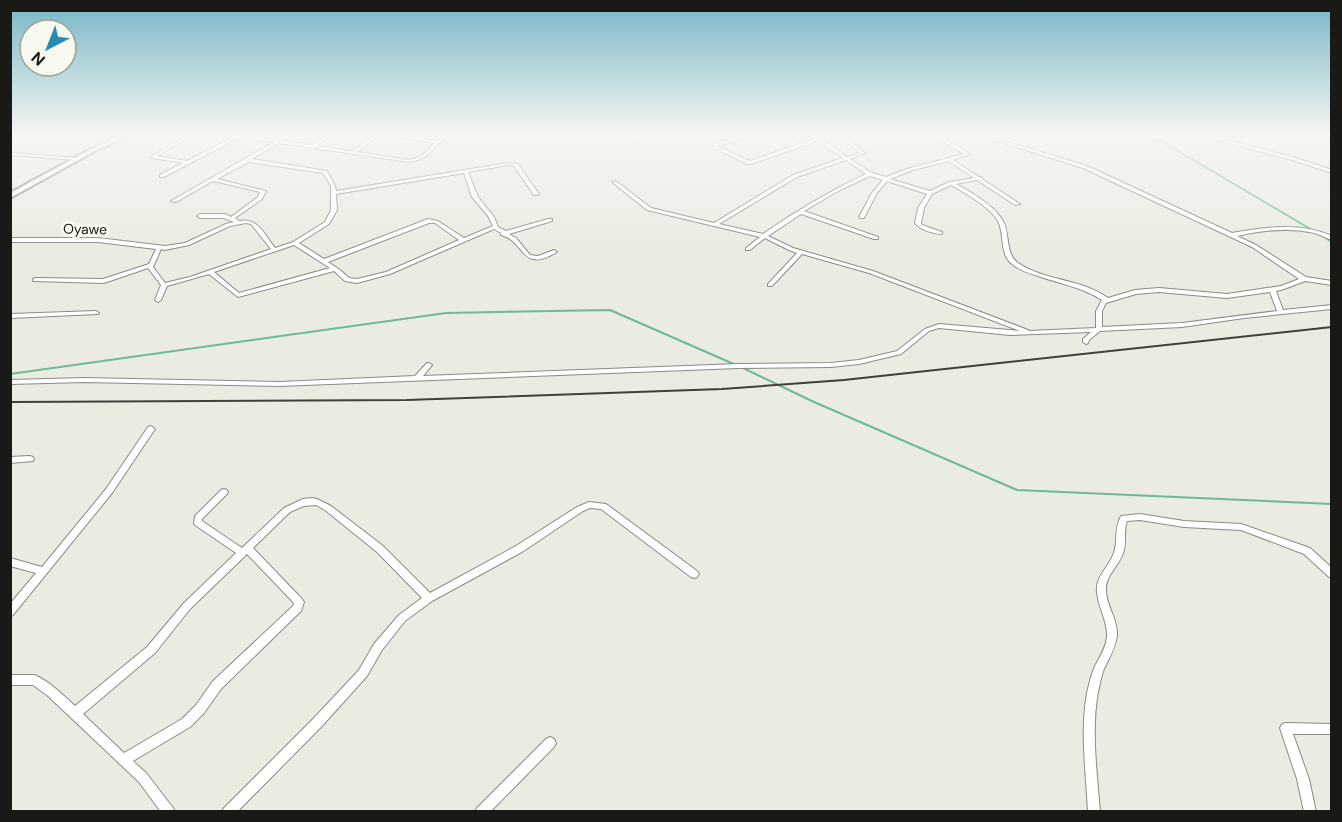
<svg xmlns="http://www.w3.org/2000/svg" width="1342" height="822" font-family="'DM Sans',sans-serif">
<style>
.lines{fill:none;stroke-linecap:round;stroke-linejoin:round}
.stream-far1{stroke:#6dba94;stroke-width:1.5}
.stream{stroke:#6dba94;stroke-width:2}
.minor-casing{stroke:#8a8c82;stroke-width:2}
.secondary-casing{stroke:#8a8c82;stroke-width:4}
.minor{fill:#fff;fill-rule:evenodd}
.secondary{fill:#fff;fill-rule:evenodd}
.rail{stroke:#40403c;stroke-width:2}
.labels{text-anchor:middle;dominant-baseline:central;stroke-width:6;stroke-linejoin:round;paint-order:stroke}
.far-street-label{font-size:14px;fill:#191916;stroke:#f7f9ef}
</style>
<rect width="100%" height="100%" fill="#eaece2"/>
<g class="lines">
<path class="stream-far1" d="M1133,134L1163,142L1312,230
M1317,233L1332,242"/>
<path class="stream" d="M741,367L814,402L1017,490L1332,504
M10,374L446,313L610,310L736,365"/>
<defs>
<path id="minor" d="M190,134H195L157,156L187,161L235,136L228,134H239L312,145L329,134H334L317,146L352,151L377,134H382L357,152L409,160C421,158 427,152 434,143L385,135L383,134H394L437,141L442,136H446V138C431,149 430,159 409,162L279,143L252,159L327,171L335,186L336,191L508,163L518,164L539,194L538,195H534L514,166L508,165L468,172L478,197L494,217L498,227L506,231L548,219H552V221L509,234L516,238L530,255L538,256L554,250L557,252C520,274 526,241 501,235V233L494,229L390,274L357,283L345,281L334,271L238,297L209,274L167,286L161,300L158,302L155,300L161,285L148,268L104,283L33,281V279L35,278L103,279L149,264L156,249L98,242H10V238H98L165,246L185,243L226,224L234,222L224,218H200L197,216L200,214H225L231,217L258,197L260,192L213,181L176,202L171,201L274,142L240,137L164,177H160V175L183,163L152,158L150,157ZM249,162L323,173L331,186V210L325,222L293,242L275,248C264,234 258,217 239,221L235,218L262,199L266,191L217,179ZM464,173L472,197L488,216L493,226L464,238L438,221L428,219L324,259L299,243L329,224L337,210L336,194ZM246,223L251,224L271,249L190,277L165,283L153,267L161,249L165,250L189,245L230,226ZM429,223H435L459,240L386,272L357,279L349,278L340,270L328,262ZM294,245L330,268L239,293L214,272Z
M624,134H629L640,140L636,141Z
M751,134H758L718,146V147L750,161L814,139L804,134C820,134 834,148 847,157L860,153L836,134H841L865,153L850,159L872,173L886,177L910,168L964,154L931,134H936L970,154L953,160L979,177H982V179L1020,204L1015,205L977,180L956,184C971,192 994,205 1003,221C1010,233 1005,254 1018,263C1045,281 1082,279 1108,298L1135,290L1159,288L1227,294L1281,286L1299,279L1252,247L1083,168L974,134H981L1087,166L1232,233C1265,227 1300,222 1332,236V240C1324,237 1317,233 1309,232C1285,227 1260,231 1237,236L1256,245L1306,277L1332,281V285L1305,281L1284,289L1276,291L1283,310L1332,305V309L1244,318L1182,327L1100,331L1089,340L1088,343L1086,344L1083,342V339L1091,332L1010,335L939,328L929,331L901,354L859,364L831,367L738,368L279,386L84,382L10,384V380L84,378L279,382L415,376L427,363H429L432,365L423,376L738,364L831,363L859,360L897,351L925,329L939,324L1020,331L869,273L802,254L772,286H768V284L797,253L789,250L765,238L750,250H746V248L760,237L647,210L612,182L616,181L651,208L714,223L793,175L843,158L817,141L751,164H747L714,148L713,144ZM846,160L866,174C830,191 796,211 763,234L719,224L797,177ZM949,161L974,178L949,182L930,191L890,179L913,170ZM870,176L883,180L872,193L859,217L860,218H864L877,193L887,181L927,194L918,208L915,223C920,230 934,234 942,234V232L922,225L921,223L924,208L932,194L951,185C965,193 990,207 998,221C1005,235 999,254 1012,264C1020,271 1032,274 1041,277C1062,284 1083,288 1102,300L1096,311V328L1029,331L1028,330L873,271L793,248L768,236L801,214L874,239H878V237L804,211L840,190ZM1159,292L1227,298L1270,292L1277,311L1182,323L1102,327V311L1106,303L1136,294Z
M1195,134H1202L1293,157L1332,170V173L1289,159Z
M10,153L77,158L79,159L77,160L10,155Z
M96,311L99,313L98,314L10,318V314Z
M151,426L155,429L112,493L13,615L10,616V604L36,573L10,566V558L42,567L106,489L148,427Z
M30,456L33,457L34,459L33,461L10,463V457Z
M224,489L227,490L228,492L227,494L202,519V521L242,548L284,508L303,499L312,498L317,499L331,506L383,546L430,593L516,546L577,507L589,502L606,504L697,571L699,574L697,577L694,578L691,577L601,509L590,508L583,511L522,552L432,601L405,621L382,650L367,676L322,726L237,812H222L224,808L314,718L359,670L374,644L399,615L422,598L377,552L325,510L316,505L304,506L290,512L253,548L302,599L304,602L301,611L221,689L204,713L190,727L133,761L147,774L173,808L175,812H161L139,782L48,696L33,685H10V675H35C50,682 63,695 75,706L147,647L184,603L236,553L195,525L194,523L195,516L221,490ZM247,554L294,603L293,606L213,681L196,705L182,719L124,753L83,714L155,653L190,609Z
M1140,514L1184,521L1241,524L1310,548L1332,568V578L1329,577L1304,554L1241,530L1184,527L1140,520L1127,521C1123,532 1127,543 1123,553C1119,566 1105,576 1106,590C1106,606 1118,619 1117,635C1116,647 1109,658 1104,669C1101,676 1100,684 1098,692C1091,731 1097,772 1100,812H1088C1086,772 1080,731 1087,693C1089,684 1091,675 1095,666C1100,657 1106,647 1107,637C1108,621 1098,608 1097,592C1095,577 1108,568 1113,555C1119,543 1113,530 1121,516Z
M1286,723L1332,724V734H1293L1309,779L1316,812H1304L1297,779L1280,728L1282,724Z
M550,737L554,739L556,743L554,747L490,812H475L477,808L546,739Z"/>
<path id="secondary" d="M123,134H131L93,152L10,198V193L89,150Z"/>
</defs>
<use href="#minor" class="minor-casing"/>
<use href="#secondary" class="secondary-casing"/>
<use href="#minor" class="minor"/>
<use href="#secondary" class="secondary"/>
<path class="rail" d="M10,402L407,400L722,389L844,380L1332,327"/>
</g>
<linearGradient id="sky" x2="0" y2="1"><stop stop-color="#77b6c6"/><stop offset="0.54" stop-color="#f6f6f2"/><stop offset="1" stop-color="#f6f6f2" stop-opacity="0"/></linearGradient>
<rect width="1342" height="249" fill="url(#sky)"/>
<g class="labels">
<g class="far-street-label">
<text transform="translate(85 229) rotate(1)">Oyawe</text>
</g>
</g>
<rect width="1342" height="822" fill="none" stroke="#191916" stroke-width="24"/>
<g transform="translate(48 48) rotate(222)"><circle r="28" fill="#f7f9ef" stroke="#9e9f98" stroke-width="1.5"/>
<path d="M0-4.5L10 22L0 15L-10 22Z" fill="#278bb5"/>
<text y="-9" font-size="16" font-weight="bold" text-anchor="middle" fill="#191916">N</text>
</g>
</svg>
